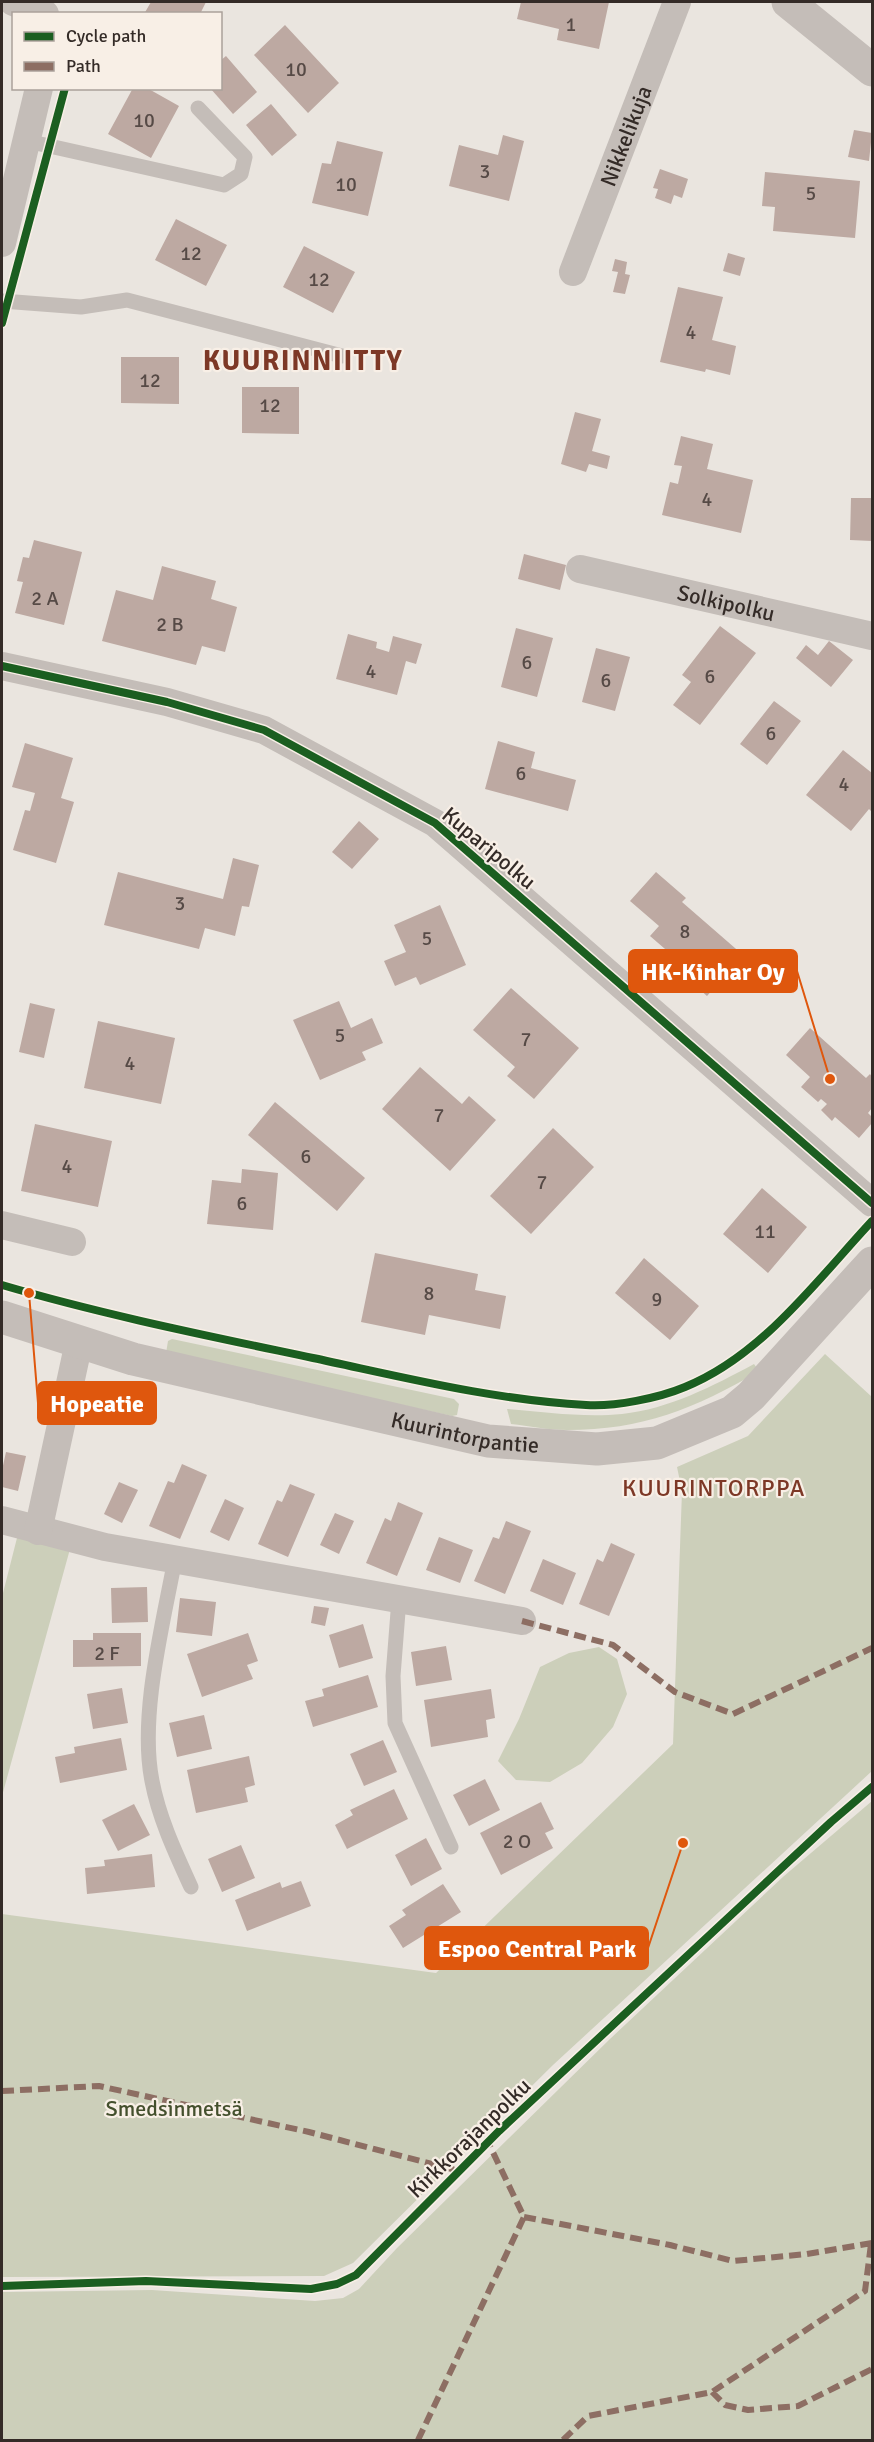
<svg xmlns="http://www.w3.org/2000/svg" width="874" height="2442" font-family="Signika,sans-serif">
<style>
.green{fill:#cccfba}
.building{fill:#bda9a2}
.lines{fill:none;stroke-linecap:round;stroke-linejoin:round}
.service{stroke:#c4bdb8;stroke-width:15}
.minor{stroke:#c4bdb8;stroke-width:28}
.tertiary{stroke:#c4bdb8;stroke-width:33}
.quiet{stroke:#8d6e63;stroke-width:6;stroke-dasharray:12 6;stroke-linecap:butt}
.cycleway-casing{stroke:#f8efe6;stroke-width:11}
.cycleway{stroke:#1b5e20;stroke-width:8}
.labels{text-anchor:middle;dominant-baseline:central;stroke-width:4.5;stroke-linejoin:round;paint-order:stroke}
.number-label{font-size:20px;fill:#564a46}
.street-label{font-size:22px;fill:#342b27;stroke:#f8efe6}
.park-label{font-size:22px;fill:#44502d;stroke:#f8efe6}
.neighbourhood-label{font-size:24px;letter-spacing:1.5px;fill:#7d3826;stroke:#f8efe6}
.district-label{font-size:28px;font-weight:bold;letter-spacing:1.5px;fill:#7d3826;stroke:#f8efe6}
.leader{fill:none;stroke:#df570d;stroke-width:2}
.callout-dot{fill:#df570d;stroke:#f8efe6;stroke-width:2}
.callout{fill:#df570d;stroke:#df570d;stroke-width:2}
.callout-label{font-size:24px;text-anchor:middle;font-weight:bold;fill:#fff}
</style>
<rect width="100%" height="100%" fill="#eae5df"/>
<path class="green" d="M172,1339L454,1399L459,1404L457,1415L452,1416L166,1353L168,1341Z
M825,1354L872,1397V1771L553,2065L353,2263L324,2276L2,2277V1914L436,1973L673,1744L682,1491L677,1467L748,1436Z
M754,1364L759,1371C695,1409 642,1430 567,1430C548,1430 529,1426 511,1424L507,1409C545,1412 584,1418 622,1414C669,1409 713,1386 754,1364Z
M18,1534L70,1549L2,1796V1597Z
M599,1647L617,1659L627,1694L613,1727L582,1763L550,1782L516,1780L498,1761L519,1719L540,1667L569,1653Z
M872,1801V2440H2V2292L152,2290L315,2301L343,2298L359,2289L397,2248L611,2038L784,1876Z"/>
<path class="building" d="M151,2H206L200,14H144Z
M521,2H609L599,49L557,40L559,29L517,19Z
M285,25L339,83L308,113L254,55Z
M226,56L257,92L233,114L210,88H220V61Z
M133,88H147L179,106L151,158L108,134Z
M271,104L297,135L272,156L246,125Z
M854,130L872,133L869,161L848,157Z
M503,135L524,141L509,201L449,186L459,145L498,155Z
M337,141L383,152L368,216L312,203L322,163L331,164Z
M660,169L688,179L682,198L674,195L671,204L655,198L658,189L653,188Z
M765,172L860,181L855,238L773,231L775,207L762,206Z
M176,219L227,245L206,286L155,260Z
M304,246L355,272L333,313L283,287Z
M728,253L745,258L740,276L723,271Z
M615,259L627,262L625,274L630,275L625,294L613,292L618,272L612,271Z
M678,287L723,297L712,340L736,346L730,375L706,369L705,372L660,362Z
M121,357H179V404L121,403Z
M242,387H299V434L242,433Z
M575,412L601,419L592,451L610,456L607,469L589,464L586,472L561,464Z
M681,436L713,444L707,469L753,480L741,533L662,515L670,482L678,484L682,466L674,465Z
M851,498H872V541L850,540Z
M34,540L82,552L64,625L15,613L23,582L17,581L23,557L29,558Z
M524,554L566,565L560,590L518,579Z
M162,566L216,581L211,599L237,607L225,652L202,646L196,665L102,641L116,590L153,600Z
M720,626L756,653L700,725L673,705L691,682L682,675Z
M516,628L553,638L537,697L501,687Z
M348,634L377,642L376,648L389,652L393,636L422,644L416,664L406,661L397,695L336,679Z
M829,641L853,660L831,687L796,658L806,645L818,655Z
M596,648L630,657L615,711L582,702Z
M774,701L801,721L767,765L740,744Z
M498,741L535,752L531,768L576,780L568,811L485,789Z
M25,743L73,758L61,798L74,802L56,863L13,850L25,810L30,811L35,793L12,787Z
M843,750L872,773V812L869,809L851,831L806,795Z
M359,821L379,839L352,869L332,852Z
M233,858L259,865L249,907L242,906L235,936L205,928L199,949L104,925L118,872L223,899Z
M656,872L686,898L682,902L743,955L707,996L668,961L672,955L650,936L659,926L630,901Z
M440,905L466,965L420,985L416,977L395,986L384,961L406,952L394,925Z
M511,988L579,1048L534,1099L507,1076L515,1067L473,1030Z
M339,1001L351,1028L372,1018L383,1043L362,1052L366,1060L320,1080L293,1020Z
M30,1003L55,1009L44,1058L19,1052Z
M98,1021L175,1038L161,1104L84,1088Z
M810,1028L866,1078L870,1074L872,1077V1108L868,1113L872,1117V1123L859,1138L835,1117L832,1121L821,1110L827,1104L821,1099L818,1102L801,1087L810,1077L786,1055Z
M420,1067L462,1104L469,1096L496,1120L450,1171L382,1109Z
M275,1102L365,1178L337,1211L248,1135Z
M35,1124L112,1141L98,1207L21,1191Z
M553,1128L594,1167L531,1234L490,1196Z
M242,1169L278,1173L273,1230L207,1224L212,1180L241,1183Z
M762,1188L807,1227L768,1273L723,1234Z
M375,1253L478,1274L475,1290L506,1296L500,1329L429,1315L425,1335L361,1322Z
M644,1258L699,1306L670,1340L615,1293Z
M6,1452L26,1456L18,1491L2,1487V1470Z
M182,1464L207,1475L180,1539L149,1526L168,1481L174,1483Z
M119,1482L138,1490L122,1523L104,1514Z
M290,1484L315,1494L288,1557L258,1544L277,1500L282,1502Z
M225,1499L244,1508L229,1541L210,1532Z
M398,1502L423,1513L397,1576L366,1563L385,1518L391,1521Z
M335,1513L354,1521L339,1554L320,1545Z
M506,1521L531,1531L505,1594L474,1581L493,1537L499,1539Z
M439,1537L473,1550L460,1583L426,1570Z
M611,1543L635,1554L609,1616L579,1604L597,1559L603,1562Z
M543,1559L576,1573L563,1605L530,1591Z
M147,1587L148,1622L112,1623L111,1588Z
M180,1598L216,1602L212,1636L176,1632Z
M314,1606L329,1608L325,1626L311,1623Z
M363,1624L373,1658L339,1668L329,1635Z
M93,1633H141V1666L73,1667V1640H93Z
M248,1633L258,1661L247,1665L253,1679L202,1697L187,1654Z
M446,1646L452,1680L416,1686L411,1652Z
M368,1675L378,1707L313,1727L305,1701L324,1696L322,1689Z
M122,1688L128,1723L93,1729L87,1694Z
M491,1689L495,1718L486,1720L488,1737L431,1747L424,1700Z
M204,1715L212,1749L177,1757L169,1723Z
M121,1738L127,1770L60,1783L55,1757L75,1753L74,1747Z
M383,1740L397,1772L364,1786L350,1754Z
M249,1756L255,1785L245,1788L248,1802L196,1813L187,1770Z
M485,1779L500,1810L469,1826L453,1795Z
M394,1789L408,1819L347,1849L335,1825L353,1815L350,1810Z
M541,1802L554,1829L545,1833L553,1848L501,1875L480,1833Z
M134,1804L150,1835L118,1851L102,1820Z
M426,1838L442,1869L411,1886L395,1855Z
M241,1845L255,1878L222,1892L208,1859Z
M152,1854L155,1887L87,1894L85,1868L105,1866L104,1860Z
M301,1881L311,1906L247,1931L235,1900L280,1882L282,1888Z
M443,1884L461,1912L403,1948L389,1926L406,1915L402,1910Z"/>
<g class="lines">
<path class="service" d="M27,141L224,185L241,174L245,157L198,108
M2,301L81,307L127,300L342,356
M175,1559C163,1624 139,1716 152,1781C159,1818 175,1852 191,1887
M399,1599L393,1676L395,1723L451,1847"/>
<g class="minor">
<path d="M13,2L45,14"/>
<path d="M2,243L39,88"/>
<path id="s1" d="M573,272L677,2"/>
<path id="s2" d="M580,569L872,636"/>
<path d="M2,666L167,702L264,730L435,823L872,1203"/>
<path d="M2,1225L72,1242"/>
<path d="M2,1520L105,1547L522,1621"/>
<path d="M38,1531L79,1342"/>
</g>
<g class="tertiary">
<path d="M788,2L872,70"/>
<path id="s3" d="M2,1317L133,1359L488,1441L597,1449L657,1443L732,1412L751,1396L872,1263"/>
</g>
<path class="quiet" d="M522,1621L613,1645L675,1692L733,1714L872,1648
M2,2091L99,2086L309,2132L459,2171
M524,2217L670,2245L733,2261L807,2254L872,2243
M712,2392L725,2405L748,2410L798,2406L872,2369
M418,2440L524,2217L488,2142
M563,2440L588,2416L712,2392L865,2291L871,2244"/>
<defs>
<path id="cycleway" d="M2,323L65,88
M2,666L167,702L264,730L435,823L872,1203
M2,1285C104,1315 209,1336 313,1358C403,1377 494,1400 586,1405C614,1407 659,1398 685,1387C762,1356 817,1280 872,1221
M2,2286L146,2281L311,2289L337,2284L356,2275L499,2131L831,1822L872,1787"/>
</defs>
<use href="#cycleway" class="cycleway-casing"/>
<use href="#cycleway" class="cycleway"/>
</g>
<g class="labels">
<g class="number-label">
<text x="571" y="24">1</text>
<text x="296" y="69">10</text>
<text x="144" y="120">10</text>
<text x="485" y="171">3</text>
<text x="346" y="184">10</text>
<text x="811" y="193">5</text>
<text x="191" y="253">12</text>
<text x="319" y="279">12</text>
<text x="691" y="332">4</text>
<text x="150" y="380">12</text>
<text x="270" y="405">12</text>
<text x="707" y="499">4</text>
<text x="45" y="598">2 A</text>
<text x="170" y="624">2 B</text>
<text x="527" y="662">6</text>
<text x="371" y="671">4</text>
<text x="710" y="676">6</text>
<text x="606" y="680">6</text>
<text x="771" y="733">6</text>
<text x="521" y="773">6</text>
<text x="844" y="784">4</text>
<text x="180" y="903">3</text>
<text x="685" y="931">8</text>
<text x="427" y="938">5</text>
<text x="340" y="1035">5</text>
<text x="526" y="1039">7</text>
<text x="130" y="1063">4</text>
<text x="439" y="1115">7</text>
<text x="306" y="1156">6</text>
<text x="67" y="1166">4</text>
<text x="542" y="1182">7</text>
<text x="242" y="1203">6</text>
<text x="765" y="1231">11</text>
<text x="429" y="1293">8</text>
<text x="657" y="1299">9</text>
<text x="107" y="1653">2 F</text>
<text x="517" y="1841">2 O</text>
</g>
<g class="street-label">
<text stroke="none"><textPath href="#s1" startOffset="146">Nikkelikuja</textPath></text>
<text stroke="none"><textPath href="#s2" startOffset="150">Solkipolku</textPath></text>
<text transform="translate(489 848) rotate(40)">Kuparipolku</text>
<text stroke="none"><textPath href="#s3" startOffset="478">Kuurintorpantie</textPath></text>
<text transform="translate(469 2138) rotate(-44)">Kirkkorajanpolku</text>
</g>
<g class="park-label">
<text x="174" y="2108">Smedsinmetsä</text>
</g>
<g class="neighbourhood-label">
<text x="714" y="1488">KUURINTORPPA</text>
</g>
<g class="district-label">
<text x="303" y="361">KUURINNIITTY</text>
</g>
</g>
<path class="leader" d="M830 1079L797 971M29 1293L38 1403M683 1843L648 1948"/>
<g class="callout-dot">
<circle cx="830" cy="1079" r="6"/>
<circle cx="29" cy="1293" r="6"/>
<circle cx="683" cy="1843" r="6"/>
</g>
<g class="callout">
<rect x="629" y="950" width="168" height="42" rx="6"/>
<rect x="38" y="1382" width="118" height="42" rx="6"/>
<rect x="425" y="1927" width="223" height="42" rx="6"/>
</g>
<g class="callout-label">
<text x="713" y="980">HK-Kinhar Oy</text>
<text x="97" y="1412">Hopeatie</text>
<text x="537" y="1957">Espoo Central Park</text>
</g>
<rect width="874" height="2442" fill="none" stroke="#342b27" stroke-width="6"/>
<rect x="12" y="12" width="210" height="78" fill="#f8efe6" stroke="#aaa19a" stroke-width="1.5"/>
<rect x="24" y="32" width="30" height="9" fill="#1b5e20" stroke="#aaa19a" stroke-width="1.5"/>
<text x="66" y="42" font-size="18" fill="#342b27">Cycle path</text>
<rect x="24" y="62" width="30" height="9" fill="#8d6e63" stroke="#aaa19a" stroke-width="1.5"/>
<text x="66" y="72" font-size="18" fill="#342b27">Path</text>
</svg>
